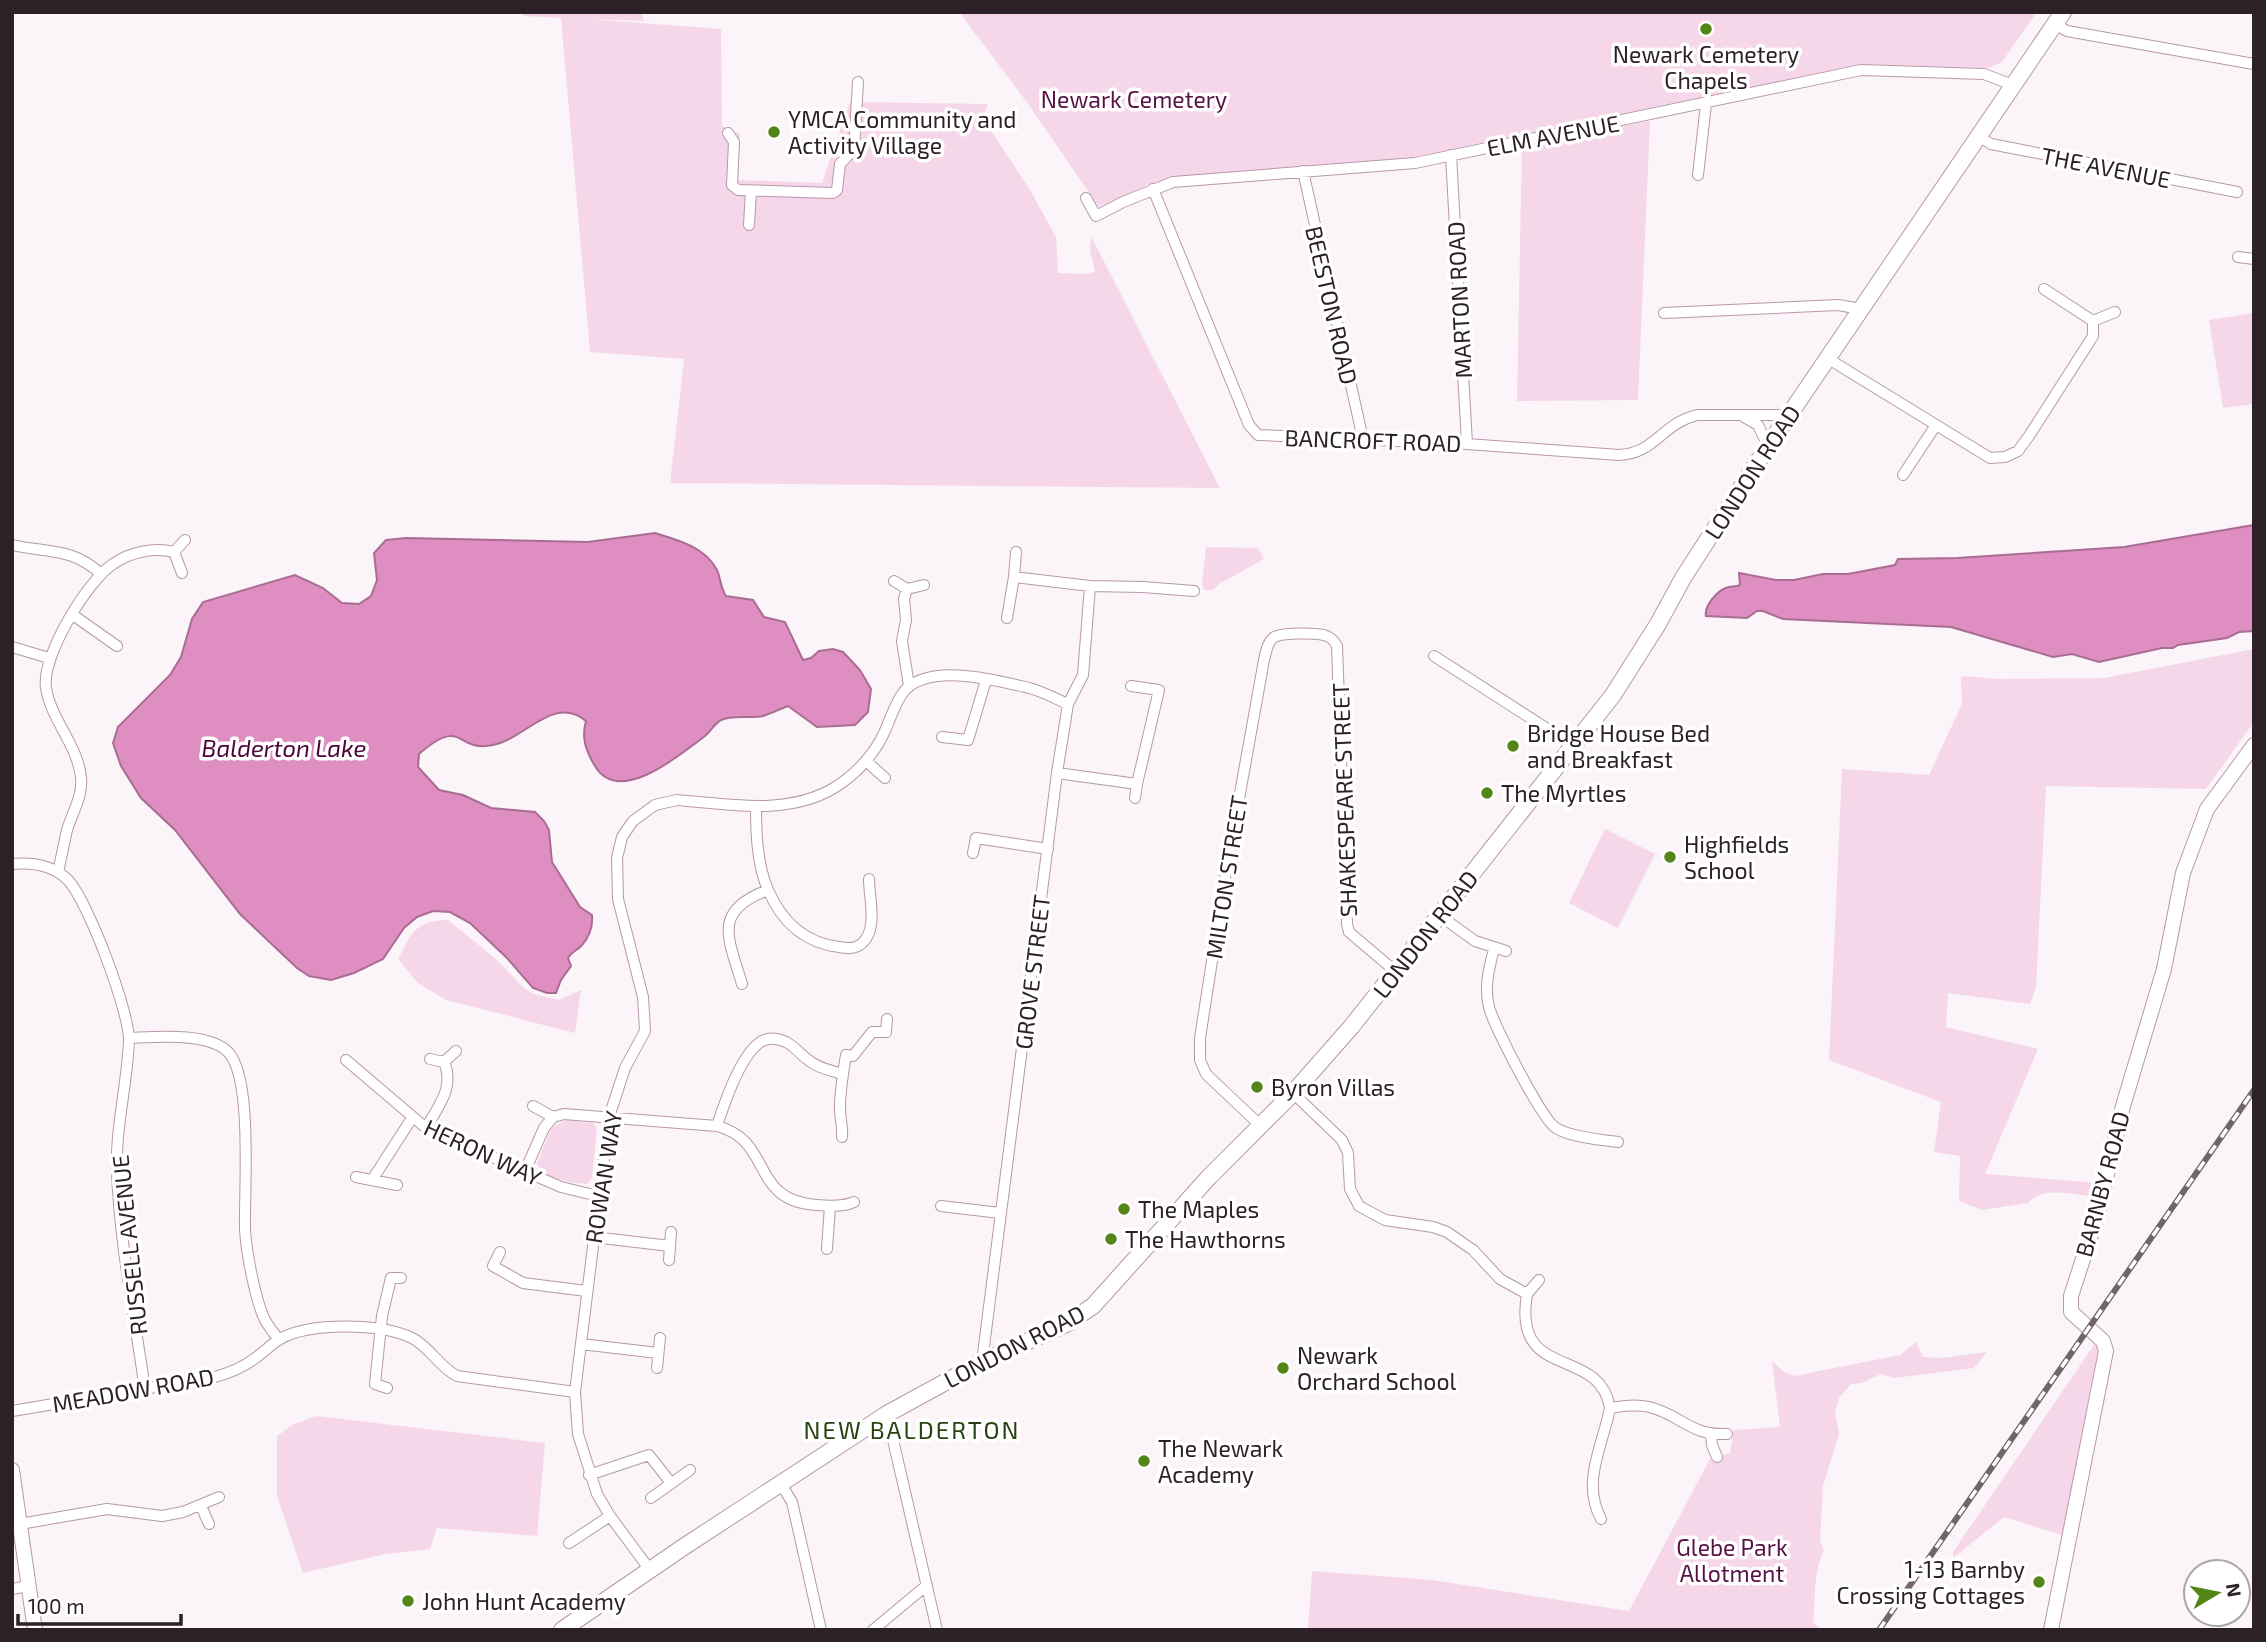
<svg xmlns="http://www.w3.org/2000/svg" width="2266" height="1642" font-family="'Exo 2',sans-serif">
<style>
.green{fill:#f6d7e9}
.water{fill:#de8ec1;stroke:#a96d93;stroke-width:2}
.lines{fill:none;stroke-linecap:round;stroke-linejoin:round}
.minor-casing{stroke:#b798aa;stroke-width:12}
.tertiary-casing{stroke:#b798aa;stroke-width:16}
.secondary-casing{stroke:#b798aa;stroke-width:18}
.minor{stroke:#fff;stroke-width:10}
.tertiary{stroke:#fff;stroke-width:14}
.secondary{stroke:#fff;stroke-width:16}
.rail-casing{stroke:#6f656b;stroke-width:6}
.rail{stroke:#fff;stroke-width:3.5;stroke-dasharray:10;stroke-linecap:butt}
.poi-dot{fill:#548518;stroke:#fff;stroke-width:2.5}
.labels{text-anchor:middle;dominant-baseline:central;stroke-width:7;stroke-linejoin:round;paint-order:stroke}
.poi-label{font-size:23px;fill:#2d2128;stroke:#fff;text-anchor:start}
.park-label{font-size:23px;fill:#581144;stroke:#fff}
.street-label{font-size:23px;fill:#2d2128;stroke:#fff}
.water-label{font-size:24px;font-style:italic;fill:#4c033a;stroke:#fff}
.neighbourhood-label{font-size:24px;letter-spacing:2px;fill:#2a4211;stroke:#fff}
</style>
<rect width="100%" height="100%" fill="#fbf4f8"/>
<path class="green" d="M523,12H642L644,21L589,19L721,29L722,126L740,134L738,180L822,183L850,102L988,104L982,117L1030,190L1056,237L1058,273L1089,274L1095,271L1090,251L1091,236L1220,488L670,483L684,359L590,352L561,18L523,16Z
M959,12H2037L2002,62L1988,68L1861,64L1414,157L1189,177L1150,184L1099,207L1026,101Z
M1650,121L1638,400L1517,401L1522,146Z
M2254,313V404L2223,408L2209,320Z
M1206,547L1258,548L1264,559L1219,584L1213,590H1204L1202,584Z
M2254,649V722L2206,789L2046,786L2036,987L2030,1004L1948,993L1946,1027L2038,1049L1985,1174L2100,1183L2097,1197C2076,1195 2043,1185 2028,1203L1982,1210L1959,1201L1960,1156L1934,1152L1941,1102L1829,1060L1842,769L1929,775L1962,704L1961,678L1963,676L1998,679L2104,678Z
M1605,829L1655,854L1618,928L1569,903Z
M448,920L496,959L525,989L534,994L559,1000L581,990L575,1033L446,1000L418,983L398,959C412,933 414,921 448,920Z
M566,1120L593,1123L597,1128L592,1178L587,1184C570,1183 546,1179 537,1164L551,1128Z
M1916,1342L1923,1357L1941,1358L1987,1352L1974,1368L1894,1378L1881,1374L1862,1383L1851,1384L1839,1398L1835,1413L1839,1434L1823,1486L1820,1541L1824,1551C1813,1571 1816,1599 1813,1622L1821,1630H1308L1312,1571L1432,1580L1629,1611L1710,1459L1730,1453L1734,1430L1780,1427L1772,1361L1784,1372L1794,1376L1900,1355Z
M2096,1342L2098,1350L2062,1535L2004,1517L1953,1558V1552Z
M316,1416L545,1443L537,1536L437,1528L430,1549L385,1554L303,1573L277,1496V1436L292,1425Z"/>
<path class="water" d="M2254,525V631L2239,632L2227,638L2178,645L2173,648H2162L2099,662L2072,654L2053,657L1951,627L1783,619L1763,611H1757L1747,618L1706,616C1704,606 1718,589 1729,587C1732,586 1736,587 1740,585L1739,573L1776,580H1794L1823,574H1848L1895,565L1898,559L1957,558L2124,547Z
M655,533C678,540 705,547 717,570C721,579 720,587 726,596L753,600L764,617L785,622L803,660L811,658L819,651L833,649L843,652L860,670L871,689L868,712L855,725L817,727L788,706C780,709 772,713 763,716C751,719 733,714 721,720C715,723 711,731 705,736C681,754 619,807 595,766C586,751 581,738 586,721C554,694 525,739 493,745C455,753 464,715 419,754L418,767L439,790L463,795L491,808L535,812L544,821L549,830L552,862L580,907L592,915C593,926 589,937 582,945C577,951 572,951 568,958L571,966L561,980L556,993H547L533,988L507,958L470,923L450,912L433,911L417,917L404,928L383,959L354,973L331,980L309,976L297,968L240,914L175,830L141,798L121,766L113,743L118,727L170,675L181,657L192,619L203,602L295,575L323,588L342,603L359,604L371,596L377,580L374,553L386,540L406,538L588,542Z"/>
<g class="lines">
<defs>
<path id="minor" d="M2055,24L2067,31L2254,64
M728,133L734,142L732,185L738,190L833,193L837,190L840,164L854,149L858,82
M1978,136L1991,144L2237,192
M1451,155L1467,444
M1303,171L1363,439
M1698,175L1706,104
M1153,189L1249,425L1258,435L1467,444L1619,455C1656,453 1661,424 1697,415H1789
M1086,198L1096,216L1123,202L1173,182L1415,163L1861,70L1984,74L2013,85
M749,225L751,191
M2238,257L2254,259
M2044,289L2093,321
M1664,313L1838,305L1861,309
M1827,358L1990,458L2005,457L2018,451L2029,436L2093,336V321L2115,312
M1744,417L1758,425L1768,446
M1903,475L1936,425
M12,545C47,553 72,547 101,574
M182,573L174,552L185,540
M1014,577L1016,552
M894,581L907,589L924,585
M907,589L904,599L906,620L902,641L909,686
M73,615L117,646
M1007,618L1014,577L1090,586L1143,587L1194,591
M12,647L49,658
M1434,656L1549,730L1577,742
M942,737L968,740L986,680
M866,761L885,778
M1057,773L1137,784L1159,690L1131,686
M1135,798L1137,784
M756,806C756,834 757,864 768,890C782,922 805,943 839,947C851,949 860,949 867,937C876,921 869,896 869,879
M973,853L976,838L1048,849
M12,864C32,862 52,865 67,879C87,898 130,1013 129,1041C127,1086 115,1129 117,1173C120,1246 135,1318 145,1390
M58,872C61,858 64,844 67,830C72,813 83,796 81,778C78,745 51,720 46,688C41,657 87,581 113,564C130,552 154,547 174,552
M1439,915L1475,941L1506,951
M1494,949C1489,968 1484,987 1489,1007C1493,1024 1542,1120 1556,1128C1570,1137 1601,1140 1618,1142
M742,984C728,937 712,911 768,890
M130,1038C156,1037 208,1032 228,1052C253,1077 244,1191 245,1229C246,1251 255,1298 264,1318C267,1325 274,1333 279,1340
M346,1060L426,1128L561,1187L598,1196
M444,1062L456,1051
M1293,1093L1342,1140L1348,1153L1350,1189L1359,1206L1385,1220L1433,1227L1447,1232L1473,1250L1500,1279L1527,1294C1512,1383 1599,1344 1610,1408C1603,1445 1581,1482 1601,1519
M533,1106L553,1117
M717,1126C724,1104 740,1057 759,1043C767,1037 777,1038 786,1042C794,1046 800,1054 807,1059C817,1068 830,1070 842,1074
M1261,1126L1206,1074L1200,1060V1038L1226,871L1264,660C1266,653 1267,643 1273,638C1280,632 1315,633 1324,635C1331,637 1334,640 1337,646L1347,924L1349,932L1395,971
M426,1128C438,1107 455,1087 444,1062L430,1059
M842,1137C843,1127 840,1119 840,1108C840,1090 843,1073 846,1055L853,1056L872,1032H886L887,1019
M525,1171L544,1128L553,1117L564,1114L717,1126C774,1141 749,1201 817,1205C829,1206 843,1207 854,1202
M356,1177L397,1185
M372,1180L412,1118
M941,1206L1000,1213
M593,1237L670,1246
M827,1249L830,1206
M500,1252L493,1266L523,1283L586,1291
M669,1260L671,1232
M1527,1294L1539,1280
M581,1344L658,1353
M982,1362L1057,773L1068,704L1083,675L1090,586
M657,1368L660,1338
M387,1388L375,1384L382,1316L391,1278H401
M1610,1408C1623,1406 1636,1404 1649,1407C1680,1414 1690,1436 1727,1434
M12,1411L215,1377C229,1373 242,1368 254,1359C263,1353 270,1345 280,1339C310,1322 381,1323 412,1338C430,1347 439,1367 457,1376L575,1392
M887,1414L937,1630
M1711,1434L1712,1445L1717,1457
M589,1475L649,1455L671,1483
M781,1484L792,1502L821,1630
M651,1498L690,1470
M201,1506L209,1524
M20,1524L107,1509L162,1516L183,1512L219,1497
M569,1543L610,1516
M650,1570L610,1516L597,1494L578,1434L575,1392L609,1117L625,1068L645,1031L643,997L618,899L617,858L622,837L633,821L655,805L677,800C728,804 787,816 834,788C855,775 874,755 884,733C890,720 894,706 902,694C925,661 996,680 1029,688C1042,691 1056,699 1068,704
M12,1589L29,1586
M873,1630L927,1585"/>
<path id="tertiary" d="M12,1470L35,1630
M2051,1630L2106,1351L2103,1341L2071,1312V1296L2098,1213L2123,1106L2164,969L2183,873L2207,809L2254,745"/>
<path id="secondary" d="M562,1630L685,1546L887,1414L982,1362L1068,1323L1093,1306L1209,1177L1293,1093L1352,1026L1613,695L1658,624L1683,578L1768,446L2063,12"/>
</defs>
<use href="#minor" class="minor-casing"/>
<use href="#tertiary" class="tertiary-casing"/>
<use href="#secondary" class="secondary-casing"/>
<use href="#minor" class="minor"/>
<use href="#tertiary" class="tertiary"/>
<use href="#secondary" class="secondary"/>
<defs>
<path id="rail" d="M1879,1630L2254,1090"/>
</defs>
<use href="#rail" class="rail-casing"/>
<use href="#rail" class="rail"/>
</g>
<g class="poi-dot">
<circle cx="1706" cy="29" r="7"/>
<circle cx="774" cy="132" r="7"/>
<circle cx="1513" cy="746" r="7"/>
<circle cx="1487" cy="793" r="7"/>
<circle cx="1670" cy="857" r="7"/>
<circle cx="1257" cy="1087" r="7"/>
<circle cx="1124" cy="1209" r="7"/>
<circle cx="1111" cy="1239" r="7"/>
<circle cx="1283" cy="1368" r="7"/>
<circle cx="1144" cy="1461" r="7"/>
<circle cx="2039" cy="1582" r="7"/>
<circle cx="408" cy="1601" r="7"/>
</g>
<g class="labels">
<g class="poi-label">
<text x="1706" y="54" text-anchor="middle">Newark Cemetery<tspan x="1706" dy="26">Chapels</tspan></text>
<text x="788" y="119">YMCA Community and<tspan x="788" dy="26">Activity Village</tspan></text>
<text x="1527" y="733">Bridge House Bed<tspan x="1527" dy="26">and Breakfast</tspan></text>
<text x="1501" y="793">The Myrtles</text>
<text x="1684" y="844">Highfields<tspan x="1684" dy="26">School</tspan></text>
<text x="1271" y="1087">Byron Villas</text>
<text x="1138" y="1209">The Maples</text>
<text x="1125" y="1239">The Hawthorns</text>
<text x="1297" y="1355">Newark<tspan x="1297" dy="26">Orchard School</tspan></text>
<text x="1158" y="1448">The Newark<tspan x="1158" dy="26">Academy</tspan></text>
<text x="2025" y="1569" text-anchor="end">1-13 Barnby<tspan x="2025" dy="26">Crossing Cottages</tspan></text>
<text x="422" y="1601">John Hunt Academy</text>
</g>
<g class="park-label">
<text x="1134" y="99">Newark Cemetery</text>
<text x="1732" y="1547">Glebe Park<tspan x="1732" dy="26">Allotment</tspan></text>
</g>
<g class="street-label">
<text transform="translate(1553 135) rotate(-11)">ELM AVENUE</text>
<text transform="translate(2106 167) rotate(11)">THE AVENUE</text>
<text transform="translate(1459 300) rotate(-93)">MARTON ROAD</text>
<text transform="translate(1332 305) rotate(77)">BEESTON ROAD</text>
<text transform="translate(1373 440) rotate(2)">BANCROFT ROAD</text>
<text transform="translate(1752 472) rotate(-57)">LONDON ROAD</text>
<text transform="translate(1344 800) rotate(-92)">SHAKESPEARE STREET</text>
<text transform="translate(1226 877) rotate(-81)">MILTON STREET</text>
<text transform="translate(1425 934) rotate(-52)">LONDON ROAD</text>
<text transform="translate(1032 972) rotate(-83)">GROVE STREET</text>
<text transform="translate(483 1152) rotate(25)">HERON WAY</text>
<text transform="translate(603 1177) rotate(-81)">ROWAN WAY</text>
<text transform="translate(2102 1184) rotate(-75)">BARNBY ROAD</text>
<text transform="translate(129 1245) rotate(-96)">RUSSELL AVENUE</text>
<text transform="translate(1014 1346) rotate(-27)">LONDON ROAD</text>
<text transform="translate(133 1390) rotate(-10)">MEADOW ROAD</text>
</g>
<g class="water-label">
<text x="284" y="747">Balderton Lake</text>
</g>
<g class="neighbourhood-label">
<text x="912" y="1429">NEW BALDERTON</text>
</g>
</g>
<rect width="2266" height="1642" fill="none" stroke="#2d2128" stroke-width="28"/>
<g transform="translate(2217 1593) rotate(80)"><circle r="33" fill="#ffffff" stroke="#aba6a9" stroke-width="2"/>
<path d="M0-5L12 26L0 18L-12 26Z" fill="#548518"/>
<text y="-10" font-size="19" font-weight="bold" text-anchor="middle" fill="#2d2128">N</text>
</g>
<path d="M18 1614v10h163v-10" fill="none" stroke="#2d2128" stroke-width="3.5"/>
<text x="28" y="1614" font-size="21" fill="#2d2128" stroke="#ffffff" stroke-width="5" paint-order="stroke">100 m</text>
</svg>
